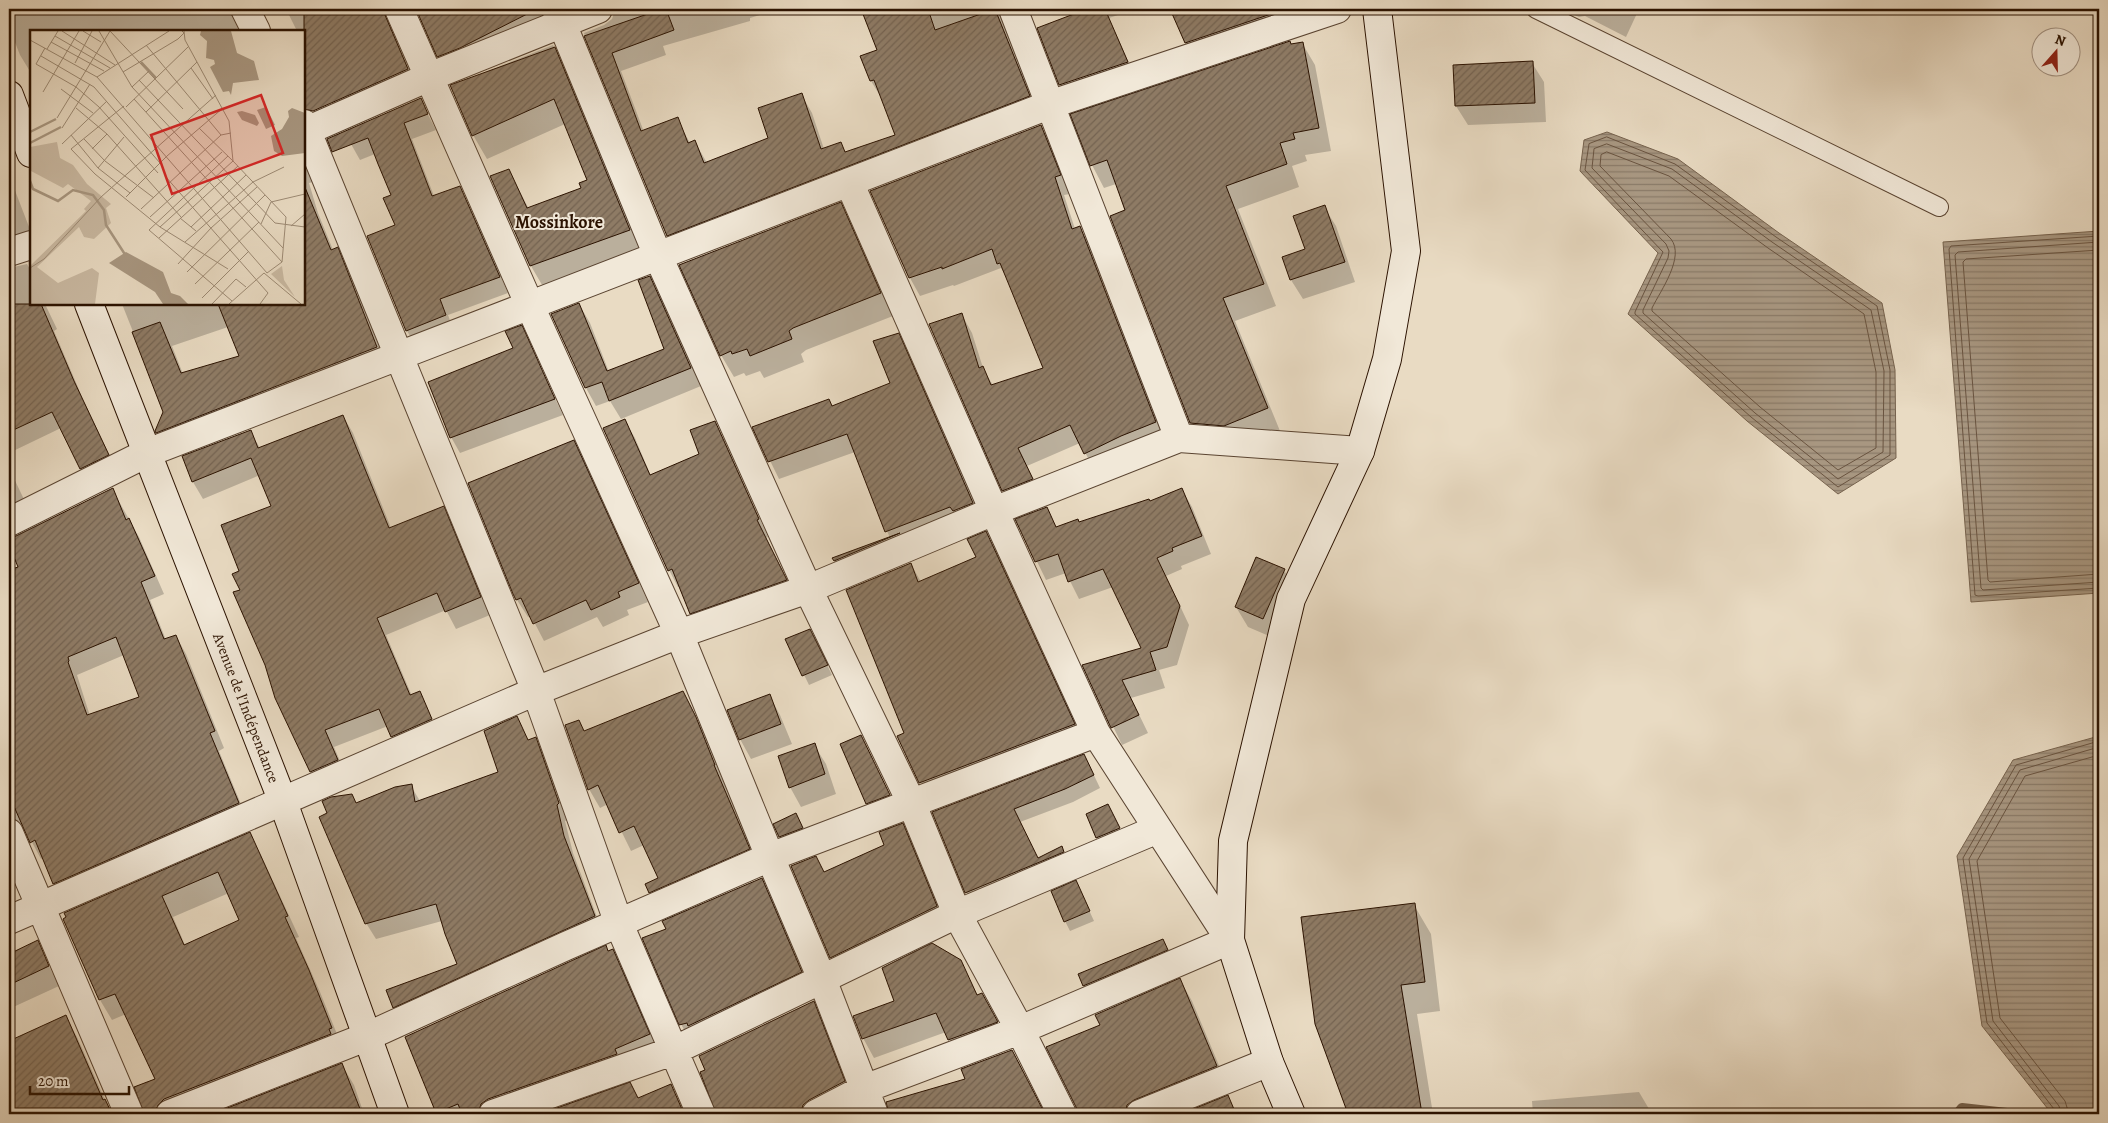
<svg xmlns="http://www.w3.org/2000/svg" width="2108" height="1123" font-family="Alegreya,serif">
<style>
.water{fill:url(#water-rules);stroke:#76624d}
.shadow{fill:#0003;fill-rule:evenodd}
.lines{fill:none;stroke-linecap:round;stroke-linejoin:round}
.shore{stroke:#6a5440;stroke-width:1}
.stream{stroke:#76624d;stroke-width:10}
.building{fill:url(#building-hatch);stroke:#2b1200;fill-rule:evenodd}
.lane-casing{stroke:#5a4431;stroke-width:20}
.street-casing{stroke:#5a4431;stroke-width:30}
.secondary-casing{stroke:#2b1200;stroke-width:30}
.lane{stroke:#f1e8d8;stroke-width:18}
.street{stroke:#f1e8d8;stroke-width:28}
.secondary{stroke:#f1e8d8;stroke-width:28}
.labels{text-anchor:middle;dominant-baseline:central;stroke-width:4;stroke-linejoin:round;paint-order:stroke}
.street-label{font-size:15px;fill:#2b1200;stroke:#f1e8d8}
.quarter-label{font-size:18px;font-weight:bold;fill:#2b1200;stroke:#f1e8d8}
.inset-river{fill:none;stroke:#a89781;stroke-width:2.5}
.inset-road{fill:none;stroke:#9d8b75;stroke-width:1}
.view{fill:#d62828;fill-opacity:0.15;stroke:#d62828;stroke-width:2.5}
.inset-edge{fill:none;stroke:#2b1200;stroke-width:2.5}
</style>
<defs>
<pattern id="water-rules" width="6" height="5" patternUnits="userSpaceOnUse" patternTransform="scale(1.25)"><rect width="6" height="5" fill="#a89781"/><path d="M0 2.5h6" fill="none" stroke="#897a67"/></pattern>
<pattern id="building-hatch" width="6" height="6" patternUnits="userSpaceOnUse" patternTransform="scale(1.25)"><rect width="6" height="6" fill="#8e7b65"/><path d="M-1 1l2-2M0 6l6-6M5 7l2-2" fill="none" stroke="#746351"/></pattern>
</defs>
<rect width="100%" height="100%" fill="#e9dbc3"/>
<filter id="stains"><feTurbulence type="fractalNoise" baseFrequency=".004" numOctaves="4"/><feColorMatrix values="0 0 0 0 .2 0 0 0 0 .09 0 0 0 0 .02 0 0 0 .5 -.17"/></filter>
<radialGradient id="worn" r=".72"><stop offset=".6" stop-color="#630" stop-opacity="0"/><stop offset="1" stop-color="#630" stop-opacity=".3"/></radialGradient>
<path class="water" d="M1607,132L1678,159L1779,233L1882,303L1895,370L1896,458L1838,494L1747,421L1628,314L1658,253L1580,171L1584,140Z
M2099,231V593L1971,602L1943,242Z
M2099,736V1114H2052L1982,1026L1957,856L2013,760Z"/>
<path class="shadow" d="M9,9H230L241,31H31V73L20,55L9,27Z
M286,9H780L750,18V21L663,46L666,55L621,71L644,132L677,119L690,143L695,142L707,163L769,139L801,94L812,113L824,149L841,144L846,153L896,136L882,99L871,81L878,50L862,9H999L1039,114L678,253L668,235L584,33L604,25L612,19L614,13L611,11L449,74L438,56L420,14L411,11L393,27L394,34L418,87L342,121L304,46V31H297Z
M1091,9H1136L1109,18L1137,81L1071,103L1060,85L1039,29Z
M1178,9H1283L1290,30L1197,61L1186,43L1184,23Z
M1559,9H1639L1626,37L1585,16L1579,17Z
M1302,43L1315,65L1331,151L1305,155L1307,161L1292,166L1299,187L1238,209L1276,306L1235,321L1280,431L1237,448L1204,445L1191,423L1116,184L1104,188L1092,165L1291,45Z
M553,45L567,70L643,255L545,290L531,266L491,177L509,171L529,209L583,189L589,181L565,124L487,159L473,135L451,86Z
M1532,63L1544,82L1546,122L1468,125L1456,106Z
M420,99L436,130L412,139L434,196L459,188L468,203L508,293L448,315L454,331L416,346L407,331L368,237L397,226L392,196L375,154L360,160L351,144Z
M1041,126L1051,144L1070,194L1064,195L1075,229L1080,228L1090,245L1165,440L1095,471L1080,443L1027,466L1042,497L1014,508L1003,490L962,315L972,333L984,371L993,385L1044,369L1008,281L1001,268L954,286L953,285L920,296L910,278Z
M304,161L313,182L309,183L318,213L333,250L337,249L348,267L387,366L168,451L157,432L165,412L122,304H304ZM228,327L240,357L183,374L172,346Z
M9,175L31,232V242L9,257Z
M840,204L853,226L893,316L806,350L801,354L804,362L764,378L760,371L746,376L744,373L734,377L721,355Z
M1324,207L1336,226L1355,282L1303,299L1291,280L1284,258L1307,250Z
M27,264L31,271V304H45L57,329L54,331L83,399L117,471L90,485L61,428L9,453V268Z
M649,277L660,296L701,386L621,419L610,401L596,406L586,388L552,315L579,304L590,323L609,372L665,350Z
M521,327L563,415L460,453L451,437L515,349Z
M898,335L908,352L982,520L846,580L834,559L890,538L855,452L779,479L754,428L829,400L833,407L891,384Z
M343,416L353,433L391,528L443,508L453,525L490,615L456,629L446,610L386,635L412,696L419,693L441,737L402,753L388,726L334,747L347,777L320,789L276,697L241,590V572L272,506L260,475L203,499L193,482L183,457L250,431L260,448Z
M625,421L635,438L651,476L701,454L714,422L724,439L768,537L766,538L795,597L701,630L691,613L680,587H678L669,570Z
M573,442L584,460L648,602L627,610L629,615L603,627L597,617L544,641L531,616L528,617L517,600L469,484Z
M9,468L31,514L9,526Z
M112,489L139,537L164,594L150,600L166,640L176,636L186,654L224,748L219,751L248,821L64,901L54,883L44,858L41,859L27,833L13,836L9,840V572L19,568L9,538L16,537ZM124,655L140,697L90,716L77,675Z
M1182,490L1192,507L1211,554L1181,566L1182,569L1166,576L1189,625L1177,665L1159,670L1165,688L1131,698L1148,733L1122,745L1084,666L1142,648L1113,587L1079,599L1066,573L1046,580L1017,520L1046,509L1057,528L1079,524L1149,502Z
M986,533L1000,557L1088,749L934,807L898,737L906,733L911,564L921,582L978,557Z
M1284,570L1295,590L1274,638L1248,627L1236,607Z
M787,640H815L832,675L809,685Z
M683,692L706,737L751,847L663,885V888L752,849L759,868L661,911L650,892L659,879L644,845L631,851L608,804L600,808L589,789L579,721L585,732Z
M769,695L780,715L792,744L751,759L740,739Z
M516,718L529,741L535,739L545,755L568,820L565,821L573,853L603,933L403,1023L394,1007L459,965L442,921L376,939L366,923L357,804L411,786L420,801L499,773Z
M861,737L898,811L876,819L867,803Z
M814,745L826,764L836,794L801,807L790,787Z
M1091,769L1100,788L1073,802L1020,822L1038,859L1061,848L1069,861L974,906L967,893L934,813Z
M1087,815H1113L1124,838L1103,847Z
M801,824L807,838L785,846L780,836Z
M902,825L914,844L947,926L842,977L831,957L816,858L825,873L886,846Z
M249,834L261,855L299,937L296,938L320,992L343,1049L191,1114H145L136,1088L157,1079L126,1014L112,1020L100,1000L64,919ZM229,893L241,921L185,945L173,917Z
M761,879L772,898L812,991L691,1043L681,1024L668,930Z
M1076,882L1094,921L1070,931L1065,921Z
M1414,905L1431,934L1440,1011L1417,1014L1433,1114H1350L1316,1023Z
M1163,940L1172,959L1090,995L1084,985Z
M37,942L59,986L9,1009V955Z
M606,947L609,952L612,951L624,972L661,1056L516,1114H438L437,1113Z
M960,961L978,996L993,1014L1008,1041L960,1059L946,1032L874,1058L863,1038L895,1002Z
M1180,980L1192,1001L1228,1087L1161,1114H1079L1077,1107L1101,1026Z
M813,1002L825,1023L856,1103L833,1114H717V1108Z
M66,1017L77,1037L105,1100L113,1114H9V1056L13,1054L9,1043Z
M1012,1051L1045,1114H890L888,1103L967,1080Z
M342,1065L354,1085L364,1114H216Z
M630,1084L639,1099L671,1086L686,1114H543Z
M1639,1092L1652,1114H1533L1532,1101Z
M1227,1097L1237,1114H1184Z"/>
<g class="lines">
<path class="shore" d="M1607,137L1675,164L1776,237L1877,306L1890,370V455L1838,487L1751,417L1635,314V312L1663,252L1585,170L1589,144Z
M1607,144L1672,169L1772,242L1871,310L1884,371L1883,452L1838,479L1755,413L1643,313V310L1668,258L1669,251L1666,244L1592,168L1594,149Z
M1607,152L1669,176L1768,248L1864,314L1876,372V448L1838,470L1760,407L1652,311V308C1661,290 1685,257 1671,239L1600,166L1601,155Z
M2099,236L1951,246L1949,249L1975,595L1978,596L2099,588
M2099,242L1958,252L1955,255L1981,588L1983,590L2099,582
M2099,250L1966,259L1963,262L1988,580L1990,582L2099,574
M2055,1114L2054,1109L1987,1023L1963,858L2016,765L2099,741
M2061,1114L2059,1106L1993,1021L1969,859L2020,770L2099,747
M2069,1114L2065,1101L2000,1018L1977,861L2025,776L2099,755"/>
<path class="stream" d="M1957,1114L1962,1108L2016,1114"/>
</g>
<path class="building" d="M304,9H384L385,15L408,69L313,111L304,109Z
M416,9H537L460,48L437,57Z
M662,9H666L674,30L612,53L641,131L678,117L688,143L695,140L704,163L768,138L758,108L802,93L821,149L841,142L845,152L895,135L874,80L870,81L860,56L877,50L861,9H928L935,30L995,9L1030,96L667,236L584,36Z
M1087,9H1105L1128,62L1059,85L1037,28Z
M1170,9H1279L1280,11L1185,43Z
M1290,41L1291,44L1303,42L1319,128L1293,133L1295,139L1280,143L1287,164L1226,186L1264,284L1223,298L1268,408L1224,426L1190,423L1110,216L1125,210L1107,160L1090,166L1070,114Z
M555,47L630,230L530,266L490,176L509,169L527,208L581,188L579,183L587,180L554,99L472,136L450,85Z
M1533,61L1535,103L1455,106L1453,65Z
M421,98L428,114L404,123L432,196L460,186L500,277L440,299L446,315L406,331L367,236L395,225L383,198L391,195L378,164L368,138L332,152L327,139Z
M1041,125L1061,175L1055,177L1072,229L1080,226L1156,422L1121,436L1084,454L1070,425L1018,448L1033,479L1002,491L929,324L962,313L979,368L983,366L991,385L1043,368L1000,263L997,264L992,249L942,269V267L909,278L870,191Z
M304,185L331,250L338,247L377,347L156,433L155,431L163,412L132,332L160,322L181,373L239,356L218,304H304Z
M841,202L881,293L793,328L789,331L792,339L750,356L747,349L732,354L731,351L720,356L679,265Z
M1325,205L1345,262L1290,280L1282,257L1305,249L1293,216Z
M650,276L691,368L609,401L602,382L585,388L551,314L579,303L607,371L664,349L638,280Z
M9,304H41L74,381L109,455L80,469L52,412L9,432Z
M522,325L555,399L450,438L428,382L513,348L505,331Z
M899,333L973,503L953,511L950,507L885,532L847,434L768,462L752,427L829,399L832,406L890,383L873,341Z
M343,415L389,528L444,506L481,597L445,612L437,593L377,618L410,695L420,691L432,719L391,737L379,709L325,730L338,760L310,772L275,698L265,665L233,592L240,590L232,574L239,571L221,525L271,506L251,458L192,482L182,456L251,430L258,448Z
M625,419L650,475L699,454L690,430L715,421L759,519L757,520L787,580L690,614L672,569L668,571L603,428Z
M574,440L639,583L618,592L620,597L591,610L586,600L533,624L521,598L516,600L513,594L468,483Z
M113,488L126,520L129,518L155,576L141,582L164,639L176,635L215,731L210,733L239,803L53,884L35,840L30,843L9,795V570L18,567L9,545V538L16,536ZM116,637L139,697L87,715L68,662L69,661L68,657Z
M1182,488L1202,536L1172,548L1173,551L1157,558L1180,606L1167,647L1150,652L1156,670L1122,680L1139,715L1111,728L1082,665L1141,648L1103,569L1068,582L1058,554L1035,562L1015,519L1047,507L1056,527L1078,519L1079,522L1149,499L1150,501Z
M986,531L1075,724L919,783L897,736L904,733L846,590L911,563L918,582L976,557L967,539Z
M900,533L834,561L832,558Z
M1256,557L1285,569L1263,619L1235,607Z
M810,629L828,665L802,676L785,639Z
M683,691L696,717L715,765H714L750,849L649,893L645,884L658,878L634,826L619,833L598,785L588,790L565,725L579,720L584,731Z
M770,694L781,724L739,740L727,710Z
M517,716L528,740L536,737L559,803L557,805L564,836L595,916L393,1008L386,990L457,964L445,934L436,904L365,924L319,817L327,813L322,801L331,797L352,794L356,803L395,787L412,784L415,802L498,772L484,731Z
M861,735L890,795L866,804L840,744Z
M815,743L825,774L789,788L778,756Z
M1084,754L1094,775L1065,789L1014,809L1038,858L1062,846L1064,852L965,893L932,812Z
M1108,804L1120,828L1096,838L1086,814Z
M796,813L803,828L779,837L773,824Z
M903,823L937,906L830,958L791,866L816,856L824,872L884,845L879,832Z
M250,832L288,916L285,917L309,970L332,1028L329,1029L331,1034L164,1099L158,1105L155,1114H144L134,1087L155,1079L115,994L99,1000L63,919L66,917L64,913ZM218,872L239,920L184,945L162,896Z
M762,878L802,972L688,1026L687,1023L679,1025L642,938L666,929L662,921Z
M1076,880L1090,911L1064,922L1051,891Z
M1415,903L1425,982L1401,985L1422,1114H1348L1315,1024L1301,917Z
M1163,939L1168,950L1083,986L1078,974Z
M38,940L49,966L9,985V954Z
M932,943L961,960L977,995L982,993L998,1022L948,1040L936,1013L862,1039L853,1016L894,1001L882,968Z
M606,945L608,951L613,949L650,1034L615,1049L617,1054L488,1099L481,1104L478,1114H462L458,1104L436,1113L405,1037Z
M1180,978L1217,1066L1134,1100L1127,1105L1125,1114H1078L1076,1107L1046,1047L1100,1025L1095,1015Z
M814,1001L845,1081L809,1100L803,1105L801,1112L794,1114H716L700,1072L705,1070L699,1056Z
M66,1015L103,1100L105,1099L112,1114H9V1041Z
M1012,1050L1045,1114H889L886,1102L965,1079L961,1069Z
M342,1063L362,1114H212Z
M630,1082L638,1098L671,1084L684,1114H540Z
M1228,1095L1236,1114H1181Z"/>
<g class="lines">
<defs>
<path id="lane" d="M1536,9L1939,207"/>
<path id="street" d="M245,9L256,31
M399,9L530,306L679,634L770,857L822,979L874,1114
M556,9L658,256L808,589L911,802L957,914L1020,1030L1062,1114
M1013,9L1179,438
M304,124L536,691L619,924L701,1114
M304,132L429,77L598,9
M9,252L31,245
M9,522L147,453L1049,105L1337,9
M9,833L129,1114
M9,920L536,691L679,634L808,589L994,511L1179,438L1360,451
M170,1114L366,1037L566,946L770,857L1096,733
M493,1114L673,1051L957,914L1158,829
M816,1114L864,1089L1020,1030L1230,940L1096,733L994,511L849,182
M1140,1114L1269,1062"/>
<path id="secondary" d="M9,95L31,153
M89,304L283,802L395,1114
M1291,1114L1269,1062L1230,940L1233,841L1291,599L1360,451L1387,359L1406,251L1377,9"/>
</defs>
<use href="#lane" class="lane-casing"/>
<use href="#street" class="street-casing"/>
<use href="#secondary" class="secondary-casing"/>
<use href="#lane" class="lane"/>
<use href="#street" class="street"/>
<use href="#secondary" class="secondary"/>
</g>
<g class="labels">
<g class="street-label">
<text transform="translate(246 708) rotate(69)">Avenue de l'Indépendance</text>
</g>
<g class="quarter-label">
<text x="559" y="222">Mossinkore</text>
</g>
</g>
<g transform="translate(30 30)">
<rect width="275" height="275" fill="#e9dbc3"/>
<path d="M27,112L30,128L43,135L57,154L81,174L76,178L81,193L64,209L54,207L49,197L7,237L28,253L62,238L69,243L65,274H0V236L56,181L54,179L61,171L38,154L33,158L1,141L0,117ZM252,236L254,250L265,267L241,244Z" fill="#c9b9a2"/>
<path d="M171,1H201L207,23L224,31L229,50L203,53L201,65L199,61L193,62L180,37L185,34L184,30L176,28L177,11L170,5ZM236,77L245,95L236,99L227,80ZM262,78L275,83V123L252,126L244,121L241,106L252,99L259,87L258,81ZM212,81L225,85L229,93L227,96L212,90L207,82ZM96,222L133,242L141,263L150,266L158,274H133L125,262L79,233Z" fill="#a89781"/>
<path class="inset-river" d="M111,32L126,48M0,102L26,89M0,113L31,97M0,151L3,159L28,171L43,160L63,165L74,180L76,195L96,226"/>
<path class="inset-road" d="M32,1L85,35M53,1L71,12M69,1L102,57L253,218M80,1L153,79M25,6L80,38M0,10L67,47L237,243L252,232L256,187L203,131L199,91L155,10L154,1M21,12L74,41M116,15L191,105M15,18L6,34L46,57L69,77L128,143M17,19L28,1M11,26L64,57L130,133M45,33L62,1M161,38L183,69M93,42L148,9L154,3L152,1M67,47L139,1M109,50L245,193L275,197M102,57L119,41M31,59L63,83M13,62L49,1M104,69L252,232M94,76L41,119L65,144L130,197L198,239M96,77L158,17M46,78L77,104L151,187M116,82L167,32M27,88L80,1M32,98L60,54M41,105L68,138L100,163M54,109L75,131L124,168M32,114L77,71M62,119L77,104M198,126L119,200L202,271M68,138L94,107M135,146L238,263L230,274M96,167L137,126L193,78M111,179L191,105L201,103M120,187L192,122M150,188L166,201M231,194L241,172L275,164M261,196L275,184M130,197L203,131L169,98M161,197L216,145M129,208L208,136M155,212L223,152L254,137M148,234L181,198L227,157M0,238L14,229L71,167L186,65M157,242L235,165M165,254L229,192M172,268L219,221M182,274L206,249L216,257M199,274L234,243L271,274"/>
<path class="view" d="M231,65L253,123L142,164L121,105Z"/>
<rect width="275" height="275" class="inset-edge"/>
</g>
<rect width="2108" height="1123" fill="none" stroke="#e9dbc3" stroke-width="30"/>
<rect x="10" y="10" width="2088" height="1103" fill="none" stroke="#2b1200" stroke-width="2.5"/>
<rect x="15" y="15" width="2078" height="1093" fill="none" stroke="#2b1200"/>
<g transform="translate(2056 52) rotate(20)"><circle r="24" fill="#f1e8d8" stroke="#a29282"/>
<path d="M0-4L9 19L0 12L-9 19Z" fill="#8f2418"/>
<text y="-8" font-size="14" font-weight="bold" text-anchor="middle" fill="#2b1200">N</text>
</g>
<path d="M30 1086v8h99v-8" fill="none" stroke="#2b1200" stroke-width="2.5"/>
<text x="38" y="1086" font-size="15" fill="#2b1200" stroke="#f1e8d8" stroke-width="4" paint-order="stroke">20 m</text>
<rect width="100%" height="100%" filter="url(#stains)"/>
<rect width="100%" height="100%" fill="url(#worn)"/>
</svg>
